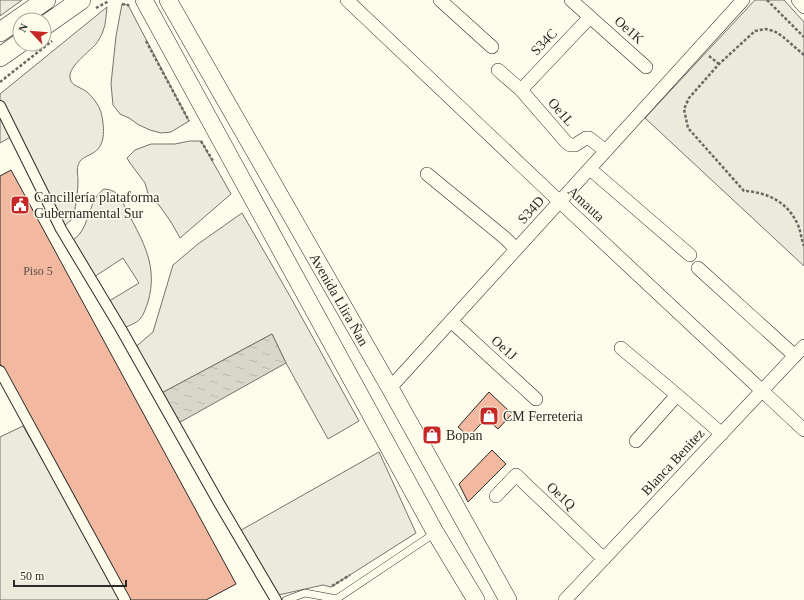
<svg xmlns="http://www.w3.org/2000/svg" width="804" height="600" font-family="Georgia,serif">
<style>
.green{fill:#ecebdb;stroke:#74746e}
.water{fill:url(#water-ripples);stroke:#74746e}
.building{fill:#f2b8a0;stroke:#2b2b2b}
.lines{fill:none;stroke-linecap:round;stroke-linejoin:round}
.service-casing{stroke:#2b2b2b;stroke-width:8}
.pedestrian-casing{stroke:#2b2b2b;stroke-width:12}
.minor-casing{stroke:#2b2b2b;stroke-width:14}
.tertiary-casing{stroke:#2b2b2b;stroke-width:18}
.secondary-casing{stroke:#2b2b2b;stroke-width:20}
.path{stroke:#6a6964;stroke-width:2.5;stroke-dasharray:3 2;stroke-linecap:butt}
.service{stroke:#fdfbea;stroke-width:7}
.pedestrian{stroke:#fdfbea;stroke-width:10}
.minor{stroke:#fdfbea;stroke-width:13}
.tertiary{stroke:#fdfbea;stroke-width:17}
.secondary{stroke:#fdfbea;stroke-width:19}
.labels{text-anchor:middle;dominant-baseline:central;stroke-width:3;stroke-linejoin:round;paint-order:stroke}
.number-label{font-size:12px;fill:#5d4e48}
.street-label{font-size:14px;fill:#2b2b2b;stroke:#fdfbea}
.poi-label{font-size:14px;fill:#2b2b2b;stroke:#fdfbea;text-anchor:start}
</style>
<defs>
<pattern id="water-ripples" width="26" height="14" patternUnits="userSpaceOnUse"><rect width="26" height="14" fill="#d8d7c9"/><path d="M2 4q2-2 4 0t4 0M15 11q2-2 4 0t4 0" fill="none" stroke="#bab9ad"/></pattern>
</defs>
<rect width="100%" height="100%" fill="#fdfbea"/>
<path class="green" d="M0,0H22L0,16Z
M755,0H784L804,22V266L645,118Z
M122,4L128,5L189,121L171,132L161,133L150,130L139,125L129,118L120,114L113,105L111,84L116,36Z
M107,7C106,15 106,24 103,31C102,35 98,41 96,44C89,52 69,66 70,77C70,86 81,87 87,92C93,97 98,104 101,112C104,125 107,145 93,153C88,156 81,158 79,163C76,169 78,175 78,181C78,192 76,204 74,214L72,219L61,229L14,135L0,143V94Z
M190,141H201L231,194L180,238L171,222L159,205L149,197L145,183L130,163L127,158L135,150L151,144H175Z
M104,189C120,190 121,200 128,213C144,243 158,267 148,302C146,307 144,315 140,319C137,323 126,327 121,329L106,303L139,283L123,258L91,279L69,242C91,233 86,201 104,189Z
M242,213L291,298L359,421L328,439L286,363L272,334L158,395L132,350L153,332L173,265L198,244Z
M23,426L123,600H0V437Z
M379,452L416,533L331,587L323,585L274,596L236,533Z"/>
<path class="water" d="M272,334L286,363L175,425L158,395Z"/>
<path class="building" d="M11,170L236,584L206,600H128L0,364V176Z
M489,392L512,414L498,429L486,418L469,437L458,427Z
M492,450L506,464L468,502L459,484Z"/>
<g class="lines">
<defs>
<path id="service" d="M286,600L305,593L337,599
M335,600L435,533"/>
<path id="pedestrian" d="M0,106L61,229L121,329L219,503L276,600
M0,371L125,600"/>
<path id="minor" d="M347,0L560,202L804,430
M440,0L492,47
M571,0L646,67
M798,0L804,7
M498,70L521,90L566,142L570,145H575L586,138H589L606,151
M521,90L590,17
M590,169L690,255
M427,174L505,238L516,249
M698,268L795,356
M451,321L536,399
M621,348L677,395L722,434
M390,388L743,0
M636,441L677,395
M496,496L516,475L604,559
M565,600L804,346"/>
<g id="tertiary">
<path d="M144,0L435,532L476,600"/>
<path id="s1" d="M168,0L390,388L508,600"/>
</g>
<path id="secondary" d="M44,26L81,0
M0,32L46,0
M0,57L20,43"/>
</defs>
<use href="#service" class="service-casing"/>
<use href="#pedestrian" class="pedestrian-casing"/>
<use href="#minor" class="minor-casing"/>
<use href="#tertiary" class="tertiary-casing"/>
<use href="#secondary" class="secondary-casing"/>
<path class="path" d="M767,0L804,37
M122,4L128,5L129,6
M96,8L109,1
M146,41L189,121
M804,55L782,36L774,31L765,29L755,31L719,64L689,98L684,109L688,128L744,191C767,192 788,202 798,225C801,232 801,239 804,246
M709,56L719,64
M0,82L52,41
M201,141L213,161
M332,586L350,575"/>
<use href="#service" class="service"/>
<use href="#pedestrian" class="pedestrian"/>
<use href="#minor" class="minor"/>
<use href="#tertiary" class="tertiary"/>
<use href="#secondary" class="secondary"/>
</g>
<defs>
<symbol id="civic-square" viewBox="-11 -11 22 22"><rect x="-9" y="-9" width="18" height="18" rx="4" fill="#c62828" stroke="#fdfbea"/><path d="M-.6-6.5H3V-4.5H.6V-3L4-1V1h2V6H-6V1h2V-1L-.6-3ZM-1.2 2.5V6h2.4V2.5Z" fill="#fff"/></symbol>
<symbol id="shop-square" viewBox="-11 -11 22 22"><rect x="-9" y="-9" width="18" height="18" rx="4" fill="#c62828" stroke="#fdfbea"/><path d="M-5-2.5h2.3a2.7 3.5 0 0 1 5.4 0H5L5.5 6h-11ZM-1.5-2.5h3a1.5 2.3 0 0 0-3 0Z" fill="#fff"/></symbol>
</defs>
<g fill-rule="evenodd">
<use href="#civic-square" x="9" y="194" width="22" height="22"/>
<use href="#shop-square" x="478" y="405" width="22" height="22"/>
<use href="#shop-square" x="421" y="424" width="22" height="22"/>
</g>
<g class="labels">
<g class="number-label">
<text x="38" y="271">Piso 5</text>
</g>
<g class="street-label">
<text transform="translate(629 30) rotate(42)">Oe1K</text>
<text transform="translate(544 42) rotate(-46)">S34C</text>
<text transform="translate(561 112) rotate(49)">Oe1L</text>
<text transform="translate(586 204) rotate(43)">Amauta</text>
<text transform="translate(531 210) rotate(-48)">S34D</text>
<text stroke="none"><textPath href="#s1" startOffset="345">Avenida Llira Ñan</textPath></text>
<text transform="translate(504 348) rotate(42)">Oe1J</text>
<text transform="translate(673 462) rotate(-47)">Blanca Benitez</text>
<text transform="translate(561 496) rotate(43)">Oe1Q</text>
</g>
<g class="poi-label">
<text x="34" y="197">Cancillería plataforma<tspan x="34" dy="16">Gubernamental Sur</tspan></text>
<text x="503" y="416">CM Ferreteria</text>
<text x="446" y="435">Bopan</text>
</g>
</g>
<g transform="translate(32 32) rotate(296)"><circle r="19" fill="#fdfbea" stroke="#a9a89e"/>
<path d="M0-3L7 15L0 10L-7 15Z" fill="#c62828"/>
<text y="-6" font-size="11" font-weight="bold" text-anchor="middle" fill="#2b2b2b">N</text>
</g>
<path d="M14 580v6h112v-6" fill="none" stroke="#2b2b2b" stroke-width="2"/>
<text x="20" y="580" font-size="12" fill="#2b2b2b" stroke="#fdfbea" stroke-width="3" paint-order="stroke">50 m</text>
</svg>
